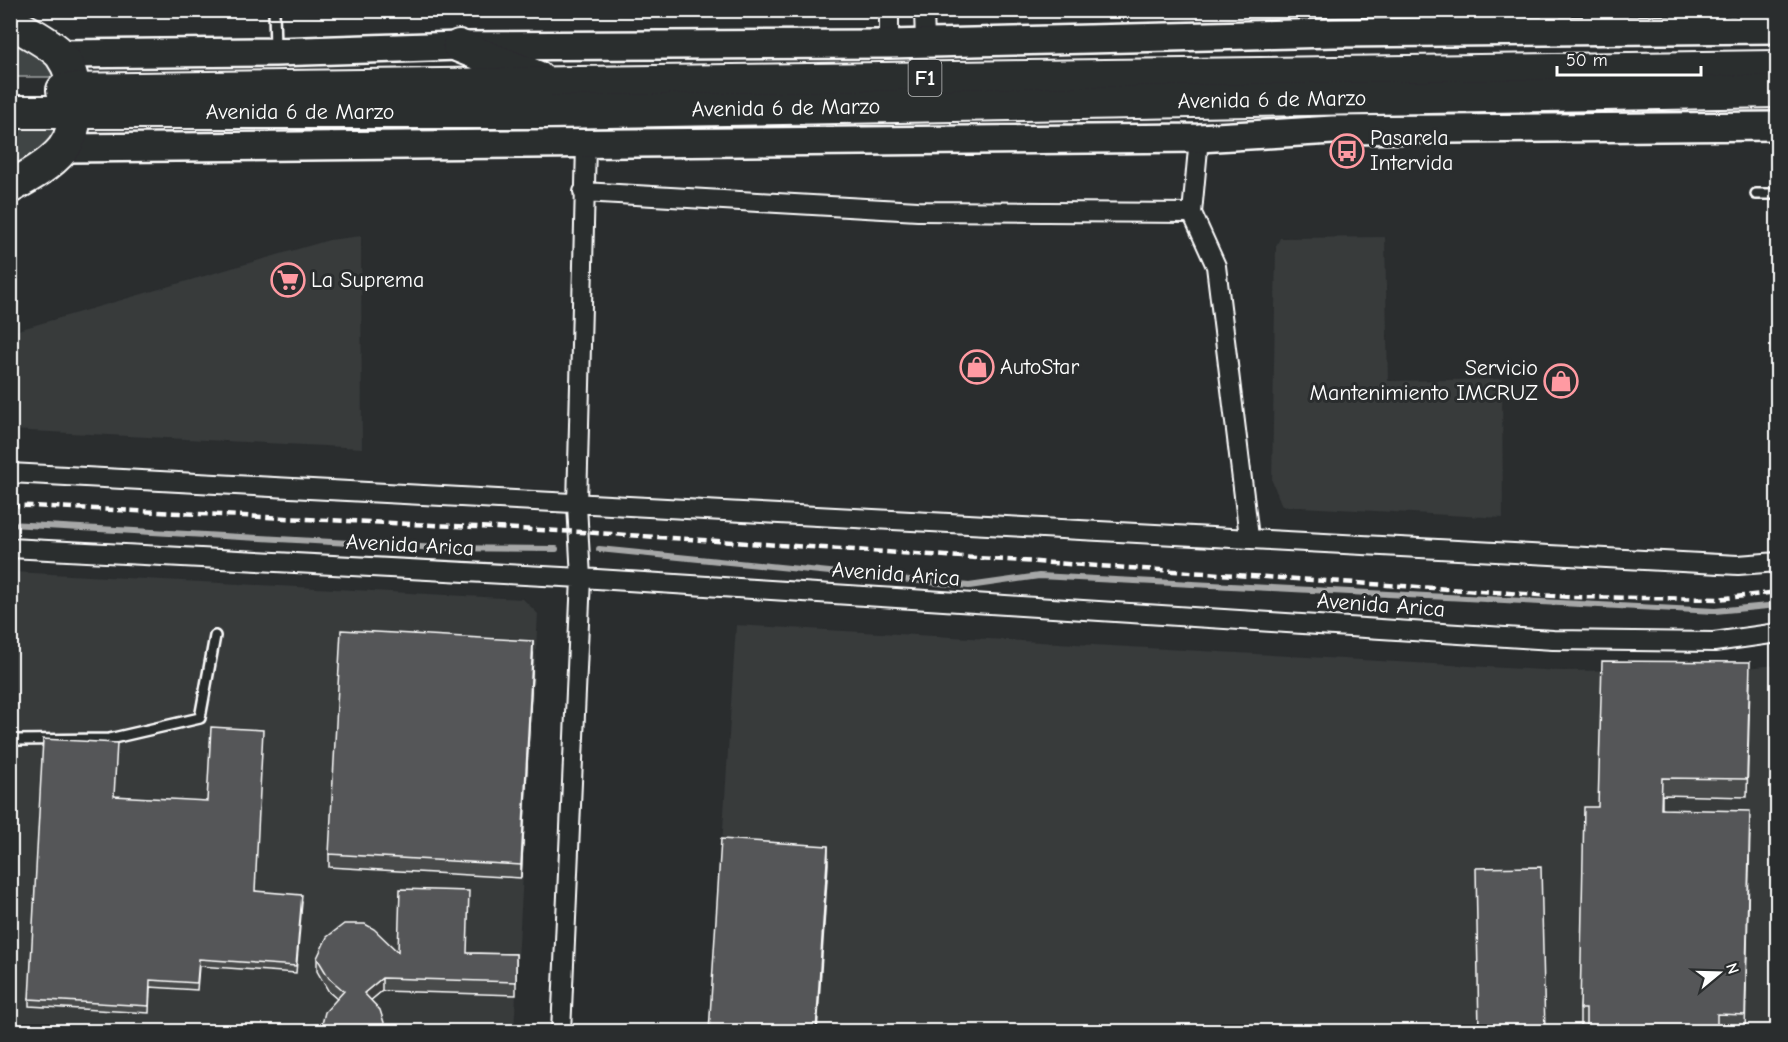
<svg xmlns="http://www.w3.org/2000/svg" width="1788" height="1042" font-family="'Comic Neue',sans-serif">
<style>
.built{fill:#373a3b}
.green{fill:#414445;stroke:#a0a2a2;stroke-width:1.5}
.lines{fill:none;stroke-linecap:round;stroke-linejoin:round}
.stream{stroke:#a6a7a7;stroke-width:6}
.lane-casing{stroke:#fff;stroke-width:14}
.street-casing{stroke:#fff;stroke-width:22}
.primary-casing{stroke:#fff;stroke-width:32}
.highway-casing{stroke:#fff;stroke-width:36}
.lane{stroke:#2a2d2e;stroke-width:9}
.street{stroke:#2a2d2e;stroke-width:18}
.primary{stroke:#2a2d2e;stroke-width:27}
.highway{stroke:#2a2d2e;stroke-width:32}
.rail{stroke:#fff;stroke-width:4.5;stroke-dasharray:9 4.5;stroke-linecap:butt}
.wall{fill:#494b4c;stroke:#fff;stroke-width:1.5}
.shaded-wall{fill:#3c3d3e;stroke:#fff;stroke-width:1.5}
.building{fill:#555758;stroke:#fff;stroke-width:1.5}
.labels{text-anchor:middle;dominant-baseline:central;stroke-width:6;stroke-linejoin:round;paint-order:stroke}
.shield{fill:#2a2d2e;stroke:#bfc0c0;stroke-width:1.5}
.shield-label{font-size:21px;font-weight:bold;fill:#fff}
.street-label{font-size:22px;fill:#fff;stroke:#2a2d2e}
.poi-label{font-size:22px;fill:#fff;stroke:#2a2d2e;text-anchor:start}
</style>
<rect width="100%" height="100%" fill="#2a2d2e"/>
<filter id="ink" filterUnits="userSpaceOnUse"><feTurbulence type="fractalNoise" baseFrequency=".0167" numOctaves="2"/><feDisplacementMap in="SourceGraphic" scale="12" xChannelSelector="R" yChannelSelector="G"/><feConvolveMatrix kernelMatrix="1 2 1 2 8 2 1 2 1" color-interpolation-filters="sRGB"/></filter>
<g filter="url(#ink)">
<path class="built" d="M361,236L362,448L11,430V332L329,240Z
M1385,237L1388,381L1502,379L1503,518L1282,506L1272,481L1276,246L1280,238Z
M14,572L523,599L538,614L514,1031L11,1032V574Z
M736,625L1561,671L1735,669L1777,665V1031L710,1032Z"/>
<path class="green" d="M10,35L50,65L57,77H11Z
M11,125H57L47,146L11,171Z"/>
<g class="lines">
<path class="stream" d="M10,524L439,548L556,549
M599,549L969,586L1039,576L1715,611L1778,605"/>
<defs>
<path id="lane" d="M274,10L275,50
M1756,194H1778
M10,736L16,740L109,739L200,718L215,636"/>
<path id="street" d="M889,10V44
M924,10L925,42
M1551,10V33
M1592,10V32
M1199,138L1192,213L1216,266L1249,537
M583,192L918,211L1192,213
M10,473L1738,565L1778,562
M10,548L581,578L1553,640L1714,642L1778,633
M561,1032L581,578L577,505L586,145"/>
<path id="primary" d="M60,54L275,52L459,46L889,44L1334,33L1778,29
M63,148L1199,138L1333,130L1778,126"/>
<g id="highway">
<path d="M10,22C22,28 53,45 61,55C78,78 81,126 63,149C50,165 28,177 10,187"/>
<path d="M459,46L537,77"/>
<path d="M63,90L1778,67"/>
<path id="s1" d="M10,112H549L1778,91"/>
</g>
</defs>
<use href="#lane" class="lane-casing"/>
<use href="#street" class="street-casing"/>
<use href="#primary" class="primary-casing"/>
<use href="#highway" class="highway-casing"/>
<use href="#lane" class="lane"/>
<use href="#street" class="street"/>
<use href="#primary" class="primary"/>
<use href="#highway" class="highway"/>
<path class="rail" d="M10,505L581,532L1570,597L1718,599L1778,592"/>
</g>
<path class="wall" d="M533,654L521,878L329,867V854Z
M1750,679L1747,797L1662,795V809L1750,828L1745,1032H1586V1026H1580V1009L1598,807Z
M115,796L255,891L302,902L296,973L199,966L197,990L150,987L149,1013L29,1006V999Z
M398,952L516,954V995L382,991L371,1000L337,999L329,992L317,971V958Z"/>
<path class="shaded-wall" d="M533,641V654L521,878V865Z
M828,846V864L817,1032H816Z
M382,978V991L364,1006V993Z"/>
<path class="building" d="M341,630L533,641L521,865L329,854Z
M1602,661L1750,662L1747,779L1662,778L1661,809L1750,811L1745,1015L1717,1014V1032H1651L1586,1030V1009H1580L1584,807H1598Z
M211,727L263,730L255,891L302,895L296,966L199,959L197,983L150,980L149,1006L29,999L43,739L117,743L114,796L207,801Z
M721,839L828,846L816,1032H709Z
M1541,867L1545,1032H1479L1476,868Z
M400,889L469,891L467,953L516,954V982L382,978L364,993L380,1010L387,1032H320L325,1012L344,991L329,978L317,958L327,937L344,924H365L374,929L398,952Z"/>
</g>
<defs>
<symbol id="bus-ring" viewBox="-11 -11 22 22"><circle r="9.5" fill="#2a2d2e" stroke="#ff9aa2" stroke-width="1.5"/><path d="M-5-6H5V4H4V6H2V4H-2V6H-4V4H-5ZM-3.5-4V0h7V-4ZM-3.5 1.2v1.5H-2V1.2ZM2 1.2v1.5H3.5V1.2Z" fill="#ff9aa2"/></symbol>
<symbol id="supermarket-ring" viewBox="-11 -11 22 22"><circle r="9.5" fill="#2a2d2e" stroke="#ff9aa2" stroke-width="1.5"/><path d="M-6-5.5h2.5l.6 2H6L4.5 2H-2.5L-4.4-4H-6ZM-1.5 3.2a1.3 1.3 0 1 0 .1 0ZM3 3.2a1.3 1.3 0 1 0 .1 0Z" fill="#ff9aa2"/></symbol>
<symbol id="shop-ring" viewBox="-11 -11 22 22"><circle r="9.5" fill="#2a2d2e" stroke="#ff9aa2" stroke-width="1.5"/><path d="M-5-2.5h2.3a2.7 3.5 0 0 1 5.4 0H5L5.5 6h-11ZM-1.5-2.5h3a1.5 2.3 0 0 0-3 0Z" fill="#ff9aa2"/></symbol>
</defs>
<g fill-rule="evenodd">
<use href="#bus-ring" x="1328" y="132" width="38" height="38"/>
<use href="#supermarket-ring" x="269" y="261" width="38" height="38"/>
<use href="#shop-ring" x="958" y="348" width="38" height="38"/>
<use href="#shop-ring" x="1542" y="362" width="38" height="38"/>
</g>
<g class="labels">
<rect class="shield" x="908.5" y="60" width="33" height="36" rx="4.5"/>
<g class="shield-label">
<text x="925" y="78">F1</text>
</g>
<g class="street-label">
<text stroke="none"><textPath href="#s1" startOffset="1262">Avenida 6 de Marzo</textPath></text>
<text stroke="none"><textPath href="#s1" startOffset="776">Avenida 6 de Marzo</textPath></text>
<text stroke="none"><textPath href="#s1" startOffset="290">Avenida 6 de Marzo</textPath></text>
<text transform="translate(410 545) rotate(3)">Avenida Arica</text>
<text transform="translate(896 574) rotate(4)">Avenida Arica</text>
<text transform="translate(1381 605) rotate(4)">Avenida Arica</text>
</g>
<g class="poi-label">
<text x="1370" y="138">Pasarela<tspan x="1370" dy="25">Intervida</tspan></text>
<text x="311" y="280">La Suprema</text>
<text x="1000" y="367">AutoStar</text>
<text x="1538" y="368" text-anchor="end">Servicio<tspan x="1538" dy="25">Mantenimiento IMCRUZ</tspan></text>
</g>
</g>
<rect width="1788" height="1042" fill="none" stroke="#2a2d2e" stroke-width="36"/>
<rect x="18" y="18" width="1752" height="1006" fill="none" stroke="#fff" stroke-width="2" filter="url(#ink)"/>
<g transform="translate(1719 973) rotate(71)" stroke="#2a2d2e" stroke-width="4.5" paint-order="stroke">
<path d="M0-4.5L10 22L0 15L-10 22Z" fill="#ffffff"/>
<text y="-9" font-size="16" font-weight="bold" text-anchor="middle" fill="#ffffff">N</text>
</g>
<path d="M1557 66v9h144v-9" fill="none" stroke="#ffffff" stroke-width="3"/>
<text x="1566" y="66" font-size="18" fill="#ffffff" stroke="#2a2d2e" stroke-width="4.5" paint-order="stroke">50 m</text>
</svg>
